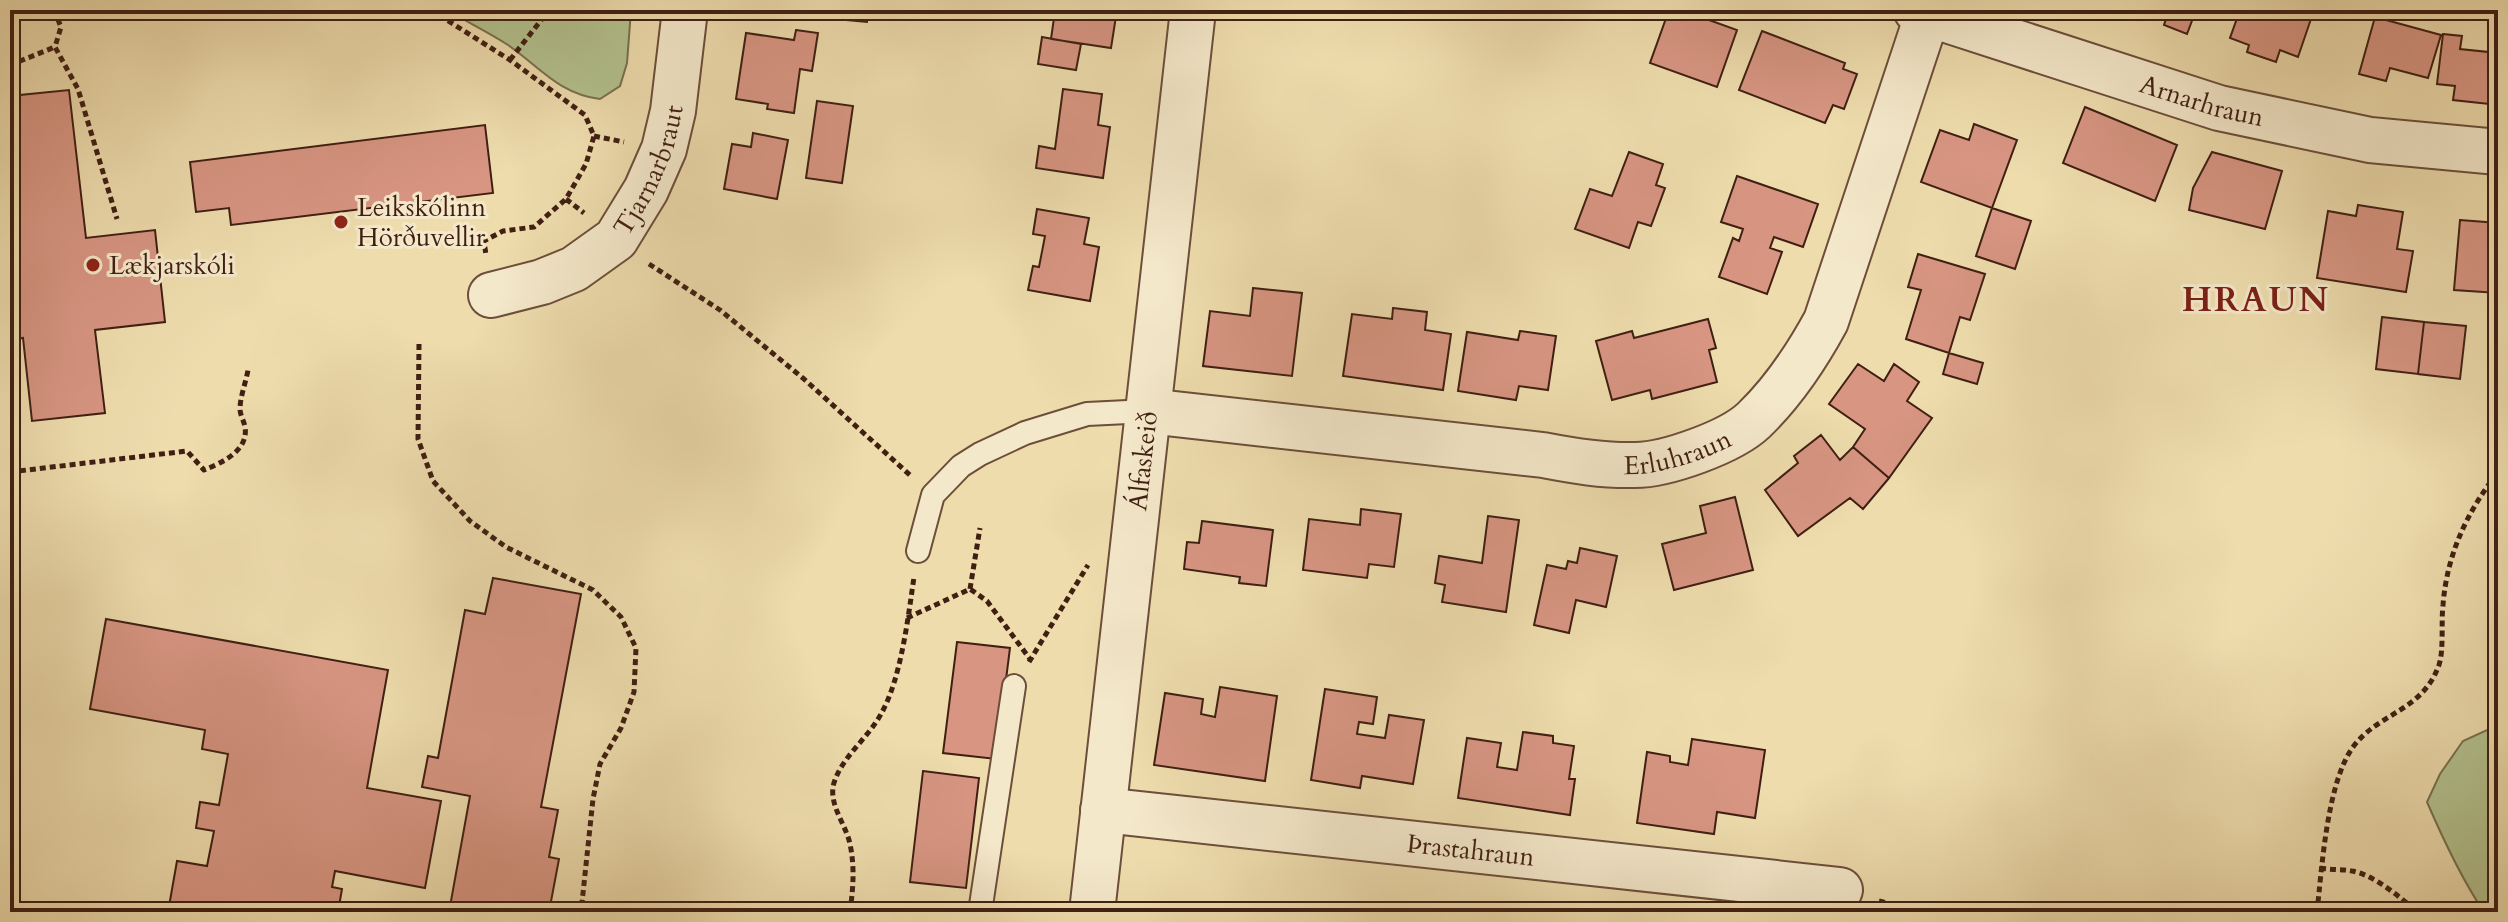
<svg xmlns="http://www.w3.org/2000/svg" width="2508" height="922" font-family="Cardo,serif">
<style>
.green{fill:#b3c28e;stroke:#7a7050;stroke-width:2}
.building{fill:#d79582;stroke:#401f13;stroke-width:2}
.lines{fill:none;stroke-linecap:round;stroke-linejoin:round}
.service-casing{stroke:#6c4e3a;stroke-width:26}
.minor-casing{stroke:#6c4e3a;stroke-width:48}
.path{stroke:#401f13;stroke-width:5;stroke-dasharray:6 4;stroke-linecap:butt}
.service{stroke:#f4e8ca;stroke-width:22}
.minor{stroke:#f4e8ca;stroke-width:44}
.poi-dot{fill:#8f2418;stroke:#f4e8ca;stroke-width:3}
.labels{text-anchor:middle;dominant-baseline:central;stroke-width:6;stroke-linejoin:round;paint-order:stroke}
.street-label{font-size:26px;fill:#401f13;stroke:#f4e8ca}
.poi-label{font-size:26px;fill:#401f13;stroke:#f4e8ca;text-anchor:start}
.district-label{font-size:34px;font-weight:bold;letter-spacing:2px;fill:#7a1f14;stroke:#f4e8ca}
</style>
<rect width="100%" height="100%" fill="#eedcad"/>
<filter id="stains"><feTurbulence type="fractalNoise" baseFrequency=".0025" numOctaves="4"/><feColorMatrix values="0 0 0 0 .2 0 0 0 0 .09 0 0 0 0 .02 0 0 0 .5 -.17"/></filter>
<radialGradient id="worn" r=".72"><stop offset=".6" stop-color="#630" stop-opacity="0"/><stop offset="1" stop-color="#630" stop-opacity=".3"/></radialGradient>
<path class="green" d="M447,10H631L627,63L620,86L600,99C559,94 540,67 508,45C488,32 467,22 447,10Z
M2498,725V909H2482C2460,876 2443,839 2427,802L2440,774L2463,741Z"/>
<path class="building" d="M781,10H868L867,22L781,14Z
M1064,10H1117L1111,48L1051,39L1055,11L1064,13Z
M1669,10H1699L1698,16L1737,30L1717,87L1650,63Z
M2109,10H2140L2137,20Z
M2169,10H2196L2187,34L2164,25Z
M2240,10H2314L2298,57L2280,50L2276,62L2247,52L2249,45L2230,38Z
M2375,17L2441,35L2428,78L2390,68L2386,81L2359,74Z
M796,30L818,33L812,71L800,69L794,113L767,109L768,104L736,99L746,33L794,40Z
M1762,31L1845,63L1843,69L1857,74L1844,109L1833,105L1825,123L1739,90Z
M2443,34L2462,36L2460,49L2498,53V105L2453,100L2455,86L2437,84Z
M1042,37L1081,44L1076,70L1038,64Z
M1063,89L1102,94L1098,125L1110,127L1103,178L1036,168L1039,146L1055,149Z
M69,90L86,238L155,230L165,322L95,330L105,413L32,421L23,338L10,340V247H13L10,221V96Z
M817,101L853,106L842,183L806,178Z
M2085,107L2177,145L2155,201L2063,163Z
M1974,124L2017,140L1992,208L1921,182L1940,130L1969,140Z
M485,125L493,193L231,225L229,208L196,212L190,162Z
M753,133L788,140L777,199L724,189L732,144L751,147Z
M1629,152L1663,164L1656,185L1665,188L1651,226L1638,222L1629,248L1575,229L1590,189L1612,196Z
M2212,152L2282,171L2265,229L2189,210L2193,188Z
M1737,176L1818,204L1803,247L1774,237L1770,248L1782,252L1767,294L1719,277L1733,238L1739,241L1743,229L1721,222Z
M2358,205L2403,212L2397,249L2413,251L2406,292L2317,278L2328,211L2356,216Z
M1992,208L2031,221L2015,269L1976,256Z
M1037,209L1089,218L1084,244L1099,247L1090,301L1028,290L1033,266L1039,267L1045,236L1033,234Z
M2460,220L2498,223V293L2454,290Z
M1918,254L1985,274L1970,320L1960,317L1949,353L1906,339L1921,290L1908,287Z
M1253,288L1302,293L1292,376L1203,366L1210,311L1250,316Z
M1393,308L1427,312L1425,330L1451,334L1443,390L1343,376L1352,314L1392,319Z
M2382,317L2424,322L2418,374L2376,369Z
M1708,319L1716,348L1709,350L1717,382L1652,399L1650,390L1612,400L1596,341L1632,331L1634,338Z
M2424,322L2466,326L2460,379L2418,374Z
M1520,331L1556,336L1548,390L1519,386L1516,400L1458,391L1467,332L1518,340Z
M1949,353L1983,363L1977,384L1943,374Z
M1858,364L1884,381L1894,364L1919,382L1907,401L1932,418L1889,478L1853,447L1865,429L1829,404Z
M1821,435L1840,460L1853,447L1889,478L1863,509L1850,498L1798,536L1765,490L1798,463L1794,456Z
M1735,497L1753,570L1674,590L1662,544L1706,533L1700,506Z
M1361,509L1401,514L1394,567L1369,564L1367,578L1303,570L1309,519L1360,525Z
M1488,516L1519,520L1506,612L1442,602L1445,585L1435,583L1439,556L1482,563Z
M1202,521L1273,530L1266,586L1239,583L1240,577L1184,569L1187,542L1199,543Z
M1580,548L1617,556L1606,607L1576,600L1569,633L1534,625L1547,565L1566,569L1568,561L1577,563Z
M493,578L581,594L541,807L558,810L549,857L559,859L549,912H449L470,796L422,787L428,756L438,758L465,610L485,614Z
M106,619L388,670L367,788L441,801L425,888L335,871L332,887L342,889L338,912H168L177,861L207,866L214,831L196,828L200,802L219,805L228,754L202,749L205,730L90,709Z
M957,642L1010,648L996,759L943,753Z
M1220,687L1277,696L1265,781L1154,765L1165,693L1203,699L1201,714L1215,717Z
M1325,689L1377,697L1373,724L1359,722L1357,734L1385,738L1389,715L1424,720L1413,784L1362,776L1360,788L1311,780Z
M1523,732L1553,736V743L1574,746L1569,779H1575L1570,815L1458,798L1467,738L1501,743L1497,767L1517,770Z
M1692,739L1765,750L1755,818L1717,812L1714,834L1637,823L1647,752L1670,756V762L1688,765Z
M923,771L979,778L966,888L910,882Z
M892,904L943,910V912H890Z
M1149,904L1193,910L1148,912Z"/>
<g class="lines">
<defs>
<path id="service" d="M918,551L933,495L961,466L980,454L1025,433L1087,414L1148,411
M980,912L1014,686"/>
<g id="minor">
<path id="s1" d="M1916,10L2219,108L2370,140L2498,152"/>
<path id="s2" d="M491,295L542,282L574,269L616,239L646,190L664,149L673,111L685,10"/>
<path id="s3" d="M1148,411L1543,455C1574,461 1604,466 1635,465C1666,465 1731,442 1754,420C1783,392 1807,356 1826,321L1928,13"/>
<path id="s4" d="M1103,810L1840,890"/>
<path id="s5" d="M1092,912L1193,10"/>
</g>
</defs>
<use href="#service" class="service-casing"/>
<use href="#minor" class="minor-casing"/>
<path class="path" d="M54,10L61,27L55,47L78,89L117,219
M431,10L510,60L585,115L594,136L586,164L566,199L534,227L503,231L484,241L486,255
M510,60L549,10
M10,65L55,47
M594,136L624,142
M566,199L584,213
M649,264L720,310L804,379L911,476
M419,344L418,439L433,481L470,521L506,547L593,590L621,617L636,648L634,692L621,728L600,764L593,799L581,912
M10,472L187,451L204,470C221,463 249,451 245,427C244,421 240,415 240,409C240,397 246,382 248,370
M970,589L980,528
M907,618L970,589L987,601L1030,659
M1029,662L1088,565
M2320,868C2331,870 2342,869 2352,871C2372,874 2402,898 2417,912
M1879,901L1925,912
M850,912C853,889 855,868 850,844C846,824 826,802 835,780C844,755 868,738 881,714C901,679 908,618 914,577
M2317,912C2322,867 2327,783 2353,747C2379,712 2422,712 2439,665C2444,650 2441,622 2443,605C2447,554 2467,512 2498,472"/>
<use href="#service" class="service"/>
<use href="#minor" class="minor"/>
</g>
<g class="poi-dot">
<circle cx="341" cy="222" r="8"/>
<circle cx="93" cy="265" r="8"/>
</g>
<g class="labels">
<g class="street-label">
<text stroke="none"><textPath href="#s1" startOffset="300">Arnarhraun</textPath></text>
<text stroke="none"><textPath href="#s2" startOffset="216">Tjarnarbraut</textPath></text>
<text stroke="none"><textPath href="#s3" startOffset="534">Erluhraun</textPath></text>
<text stroke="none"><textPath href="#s5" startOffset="454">Álfaskeið</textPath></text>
<text stroke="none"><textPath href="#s4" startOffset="370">Þrastahraun</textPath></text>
</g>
<g class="poi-label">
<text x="357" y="207">Leikskólinn<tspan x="357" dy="30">Hörðuvellir</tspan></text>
<text x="109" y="265">Lækjarskóli</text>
</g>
<g class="district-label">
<text x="2256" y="300">HRAUN</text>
</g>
</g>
<rect width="2508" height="922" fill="none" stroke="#eedcad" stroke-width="40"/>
<rect x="12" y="12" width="2484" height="898" fill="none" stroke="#401f13" stroke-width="4"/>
<rect x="20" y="20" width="2468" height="882" fill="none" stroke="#401f13" stroke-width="2"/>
<rect width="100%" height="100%" filter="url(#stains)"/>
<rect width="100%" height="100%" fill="url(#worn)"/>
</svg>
